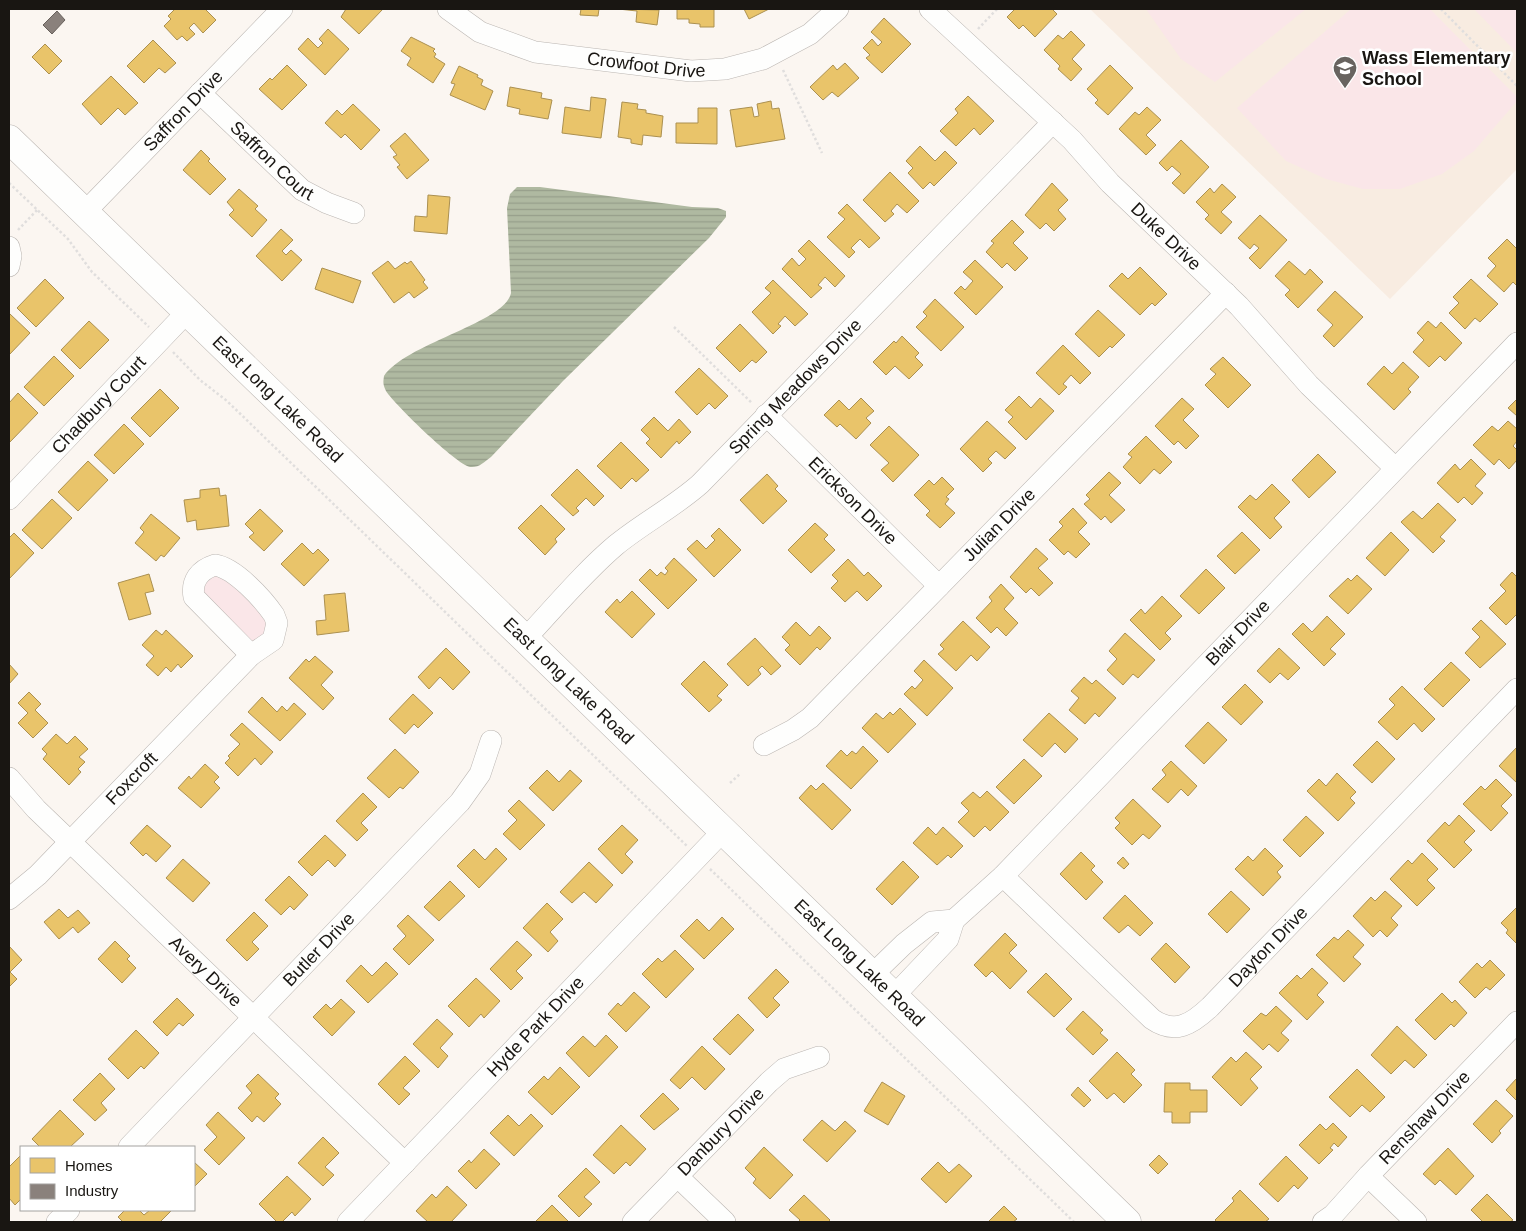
<svg xmlns="http://www.w3.org/2000/svg" width="1526" height="1231" font-family="Helvetica,sans-serif">
<style>
.built{fill:#f8ece1}
.green{fill:#fae6e8}
.water{fill:url(#water-rules)}
.homes{fill:#e9c46a;stroke:#ab9050}
.industry{fill:#8a817c;stroke:#68615c}
.lines{fill:none;stroke-linecap:round;stroke-linejoin:round}
.minor-casing{stroke:#bbb6b2;stroke-width:22}
.major-casing{stroke:#bbb6b2;stroke-width:29}
.path{stroke:#e0dedd;stroke-width:2.5;stroke-dasharray:2.5 2.5;stroke-linecap:butt}
.minor{stroke:#fefefd;stroke-width:21}
.major{stroke:#fefefd;stroke-width:28}
.labels{text-anchor:middle;dominant-baseline:central;stroke-width:5;stroke-linejoin:round;paint-order:stroke}
.poi-label{font-size:18px;font-weight:bold;fill:#191612;stroke:#fff;text-anchor:start}
.street-label{font-size:18px;fill:#191612;stroke:#fff}
</style>
<defs>
<pattern id="water-rules" width="6" height="5" patternUnits="userSpaceOnUse" patternTransform="scale(1.25)"><rect width="6" height="5" fill="#afb9a1"/><path d="M0 2.5h6" fill="none" stroke="#969e8a"/></pattern>
</defs>
<rect width="100%" height="100%" fill="#fbf6f1"/>
<path class="built" d="M1090,9H1517V169L1390,299Z"/>
<path class="green" d="M1146,9H1306L1215,82L1181,59Z
M1351,9H1430L1517,97V101L1474,151L1442,174L1400,189H1363L1326,179L1286,161L1237,108Z
M1474,9H1517V53Z
M220,572L267,616L269,631L252,642L202,597V582Z"/>
<path class="water" d="M517,187H540L692,207L718,208L726,211V217L709,238L563,381L491,457C484,462 479,468 470,467C456,464 395,405 386,391C383,385 383,383 384,376C406,343 505,323 511,293L507,208L510,194Z"/>
<path class="homes" d="M175,9H205L216,20L203,33L194,23L189,28L195,34L187,41L182,36L177,40L164,26L171,19L168,16Z
M346,9H383L359,34L341,17Z
M581,9H599L598,16L580,15Z
M618,9L659,10L657,25L636,22L637,11Z
M677,9H714V27H700V24L689,23V19H677Z
M744,9H769L749,19Z
M1015,9H1052L1057,14L1035,37L1023,25L1019,29L1007,17Z
M884,18L911,44L882,73L866,58L870,55L863,48L872,39L878,46L882,42L871,32Z
M328,29L349,49L325,75L298,49L308,38L318,48L323,43L319,39Z
M1071,31L1085,45L1072,59L1082,69L1071,81L1058,69L1060,66L1044,50L1058,35L1063,39Z
M411,37L435,49L433,51L436,54L434,57L445,64L433,83L407,65L411,58L401,51Z
M153,40L176,63L165,73L159,68L144,83L127,66Z
M45,44L62,61L49,74L32,57Z
M845,63L859,78L838,97L832,92L823,100L810,87L833,65L837,70Z
M287,65L307,85L282,110L259,89L270,78L272,80Z
M1110,65L1133,88L1108,115L1095,103L1098,100L1087,89Z
M459,66L478,75L477,77L483,80L481,85L493,91L485,110L450,95L455,84L451,83Z
M111,76L138,103L125,115L118,108L101,125L82,104Z
M510,87L542,93L541,98L552,100L548,119L519,114L520,109L507,106Z
M968,96L994,121L980,135L974,128L956,146L940,131L958,113L955,109Z
M591,97L606,99L601,138L562,133L565,107L590,111Z
M771,101L772,109L779,108L785,139L736,147L730,110L752,107L754,117L759,116L757,104Z
M622,102L638,104L637,109L646,110V113L663,116L661,137L643,135L642,145L631,143V139L618,137Z
M353,104L380,130L361,150L345,134L341,138L325,123L337,110L342,115Z
M1147,107L1161,120L1146,135L1156,145L1146,155L1119,129L1135,112L1139,115Z
M698,108H717V144L676,143V123H698Z
M405,133L429,160L407,179L397,167L400,165L393,157L397,155L390,146Z
M1181,140L1209,167L1184,194L1172,183L1181,174L1172,166L1167,171L1159,163Z
M920,146L935,161L945,151L957,163L934,186L930,182L923,189L908,173L913,168L906,161Z
M201,150L210,159L208,161L226,179L210,195L183,170Z
M890,172L919,201L907,213L897,204L891,211L894,214L885,222L863,200Z
M1052,183L1068,200L1058,210L1066,219L1054,231L1046,223L1040,229L1025,215Z
M1222,184L1236,197L1221,212L1232,222L1221,234L1205,219L1209,215L1196,202L1210,188L1214,193Z
M239,189L258,206L255,209L267,220L252,237L229,215L234,210L227,202Z
M428,195L450,197L447,234L414,231L415,216L427,217Z
M847,204L880,238L869,248L860,239L851,248L855,252L849,258L827,237L845,219L838,213Z
M1260,215L1287,240L1260,269L1249,258L1259,248L1254,244L1250,249L1238,238Z
M1012,220L1024,232L1013,243L1028,258L1015,271L1007,263L1002,268L986,252L994,243L991,241Z
M281,229L293,240L282,251L286,255L291,250L302,260L282,281L256,256Z
M1507,239L1517,249V286L1513,282L1504,292L1487,276L1496,266L1488,258Z
M809,240L845,276L835,287L825,277L818,285L822,288L811,298L782,269L792,258L799,266L806,259L798,251Z
M975,260L1003,287L976,315L954,293L961,286L965,290L973,281L963,272Z
M388,261L395,269L405,262L407,264L411,261L425,280L423,282L428,288L414,298L409,292L394,303L372,273Z
M1289,261L1305,275L1310,269L1323,282L1298,308L1285,295L1290,290L1275,276Z
M1140,267L1167,294L1155,306L1152,303L1140,315L1109,286L1122,273L1128,279Z
M322,268L361,281L353,303L315,289Z
M45,279L64,298L36,327L17,308Z
M1471,279L1498,304L1480,322L1475,318L1465,329L1449,313L1459,303L1453,297Z
M773,280L808,314L795,326L785,316L778,324L781,326L773,334L752,312L771,293L765,288Z
M1335,291L1363,317L1334,347L1323,336L1333,325L1317,310Z
M935,299L964,327L941,351L916,327L927,316L923,312Z
M1098,310L1125,335L1112,348L1110,346L1099,357L1075,334Z
M10,314L30,333L9,355V315Z
M89,321L109,340L80,369L61,350Z
M1428,321L1436,328L1441,322L1462,343L1445,361L1440,356L1429,367L1413,352L1424,340L1417,333Z
M740,324L767,352L756,363L752,360L740,372L716,348Z
M902,336L919,353L915,357L923,365L909,379L895,366L886,375L873,362L894,341L896,343Z
M1063,345L1091,373L1080,384L1071,375L1063,384L1067,387L1059,395L1036,373Z
M54,356L74,376L44,406L24,387Z
M1223,357L1251,385L1228,408L1205,385L1216,374L1210,369Z
M1403,362L1419,377L1408,389L1411,392L1394,410L1367,384L1384,366L1392,374Z
M699,368L728,396L715,409L709,403L697,415L675,392Z
M160,389L179,408L150,437L131,418Z
M18,393L38,413L9,443V403Z
M1019,396L1031,408L1040,398L1054,411L1026,440L1008,422L1013,417L1005,410Z
M861,398L874,411L866,418L871,423L856,439L840,424L837,427L824,415L839,400L849,410Z
M1182,398L1194,409L1183,420L1199,436L1186,449L1178,441L1174,445L1155,426Z
M1517,399V416L1508,408Z
M654,417L668,431L679,419L691,432L679,444L677,441L661,458L646,443L650,439L641,430Z
M987,421L1016,448L1005,459L996,451L988,459L992,463L983,472L960,449Z
M1508,421L1517,429V441L1513,446L1517,450V460L1509,469L1499,459L1494,465L1473,445L1492,426L1498,431Z
M124,424L144,444L114,474L94,455Z
M889,426L919,455L893,482L881,470L889,463L870,445Z
M1146,436L1172,462L1160,474L1154,469L1140,484L1123,467L1132,457L1128,454Z
M621,442L649,470L636,482L632,478L621,489L597,466Z
M1318,454L1336,472L1309,498L1292,480Z
M1471,459L1486,474L1475,486L1483,493L1472,505L1464,497L1458,503L1437,483L1455,464L1460,470Z
M88,461L108,480L78,511L58,492Z
M577,469L604,496L594,506L586,498L576,508L579,511L573,516L551,495Z
M1109,472L1121,483L1109,495L1125,510L1111,523L1105,516L1101,520L1084,504L1090,499L1086,495Z
M767,474L778,486L775,489L787,501L763,524L740,500Z
M942,477L954,489L946,497L949,499L945,504L955,513L940,528L926,515L930,511L914,495L929,480L934,485Z
M1272,484L1290,502L1274,518L1282,527L1270,539L1238,507L1250,495L1256,500Z
M219,488L220,496L226,495L229,526L197,530L196,520L187,522L184,500L200,498V490Z
M52,499L72,518L42,549L22,530Z
M1438,503L1456,520L1440,537L1445,541L1433,553L1401,522L1413,511L1422,519Z
M541,505L565,529L555,539L557,542L545,555L518,528Z
M1073,508L1087,523L1078,532L1090,544L1076,558L1068,551L1064,555L1049,540L1063,526L1059,522Z
M260,509L283,531L264,551L249,537L254,533L245,524Z
M151,514L180,538L164,557L161,555L156,561L135,543L144,532L140,528Z
M815,523L828,535L824,539L835,550L811,573L788,550Z
M719,528L741,550L714,577L687,549L697,540L706,549L715,540L711,536Z
M1242,532L1260,550L1235,574L1217,556Z
M1391,532L1409,550L1385,576L1366,558Z
M14,533L34,553L9,579V538Z
M302,543L313,554L318,549L329,560L304,586L281,564Z
M1036,548L1048,559L1038,568L1053,583L1039,596L1031,588L1026,593L1010,577Z
M674,558L697,580L668,609L639,580L650,569L657,576L661,572L665,575L668,571L665,568Z
M848,559L864,576L868,572L882,586L867,601L857,591L845,602L831,588L838,581L832,575Z
M1206,569L1225,588L1199,614L1180,596Z
M1512,572L1517,577V614L1506,625L1489,608L1506,591L1500,585Z
M149,574L154,591L145,593L151,614L129,620L118,583Z
M1357,575L1372,589L1348,614L1329,596L1348,578L1351,581Z
M1001,584L1014,598L1004,609L1018,623L1006,636L997,627L991,633L976,618L992,601L989,597Z
M632,591L655,614L632,638L605,612L617,599L620,603Z
M345,593L349,631L317,635L316,621L326,620L324,595Z
M1162,596L1182,616L1165,633L1171,639L1160,650L1130,620L1141,609L1145,614Z
M1327,616L1345,634L1330,649L1336,654L1324,666L1292,634L1303,623L1312,632Z
M1481,620L1506,644L1480,668L1465,653L1480,637L1472,629Z
M963,621L990,647L977,661L971,655L956,671L938,654L944,649L940,645Z
M796,622L810,636L819,626L831,638L820,650L817,647L800,665L785,650L790,645L782,637Z
M156,630L162,635L166,630L193,656L181,668L178,664L171,672L166,667L158,676L146,665L154,656L142,645Z
M1125,633L1155,660L1138,678L1133,674L1123,685L1107,670L1117,659L1109,651Z
M755,638L781,666L771,675L762,666L758,670L761,674L748,686L727,664Z
M446,648L470,672L453,690L440,677L429,689L418,677Z
M1279,648L1300,668L1288,680L1280,673L1270,683L1257,671Z
M315,656L333,672L321,685L334,698L323,710L289,678L306,659L309,662Z
M924,660L953,688L927,716L904,694L912,686L915,689L923,680L914,671Z
M704,661L728,685L717,696L722,700L709,712L681,684Z
M1451,662L1470,680L1443,707L1424,689Z
M9,664L18,674L9,684Z
M1084,677L1092,684L1096,680L1116,698L1099,717L1095,713L1085,724L1069,710L1079,698L1071,691Z
M1245,684L1263,702L1241,725L1222,707Z
M1402,686L1435,719L1422,732L1414,723L1397,740L1378,722L1395,705L1389,699Z
M29,692L41,704L35,710L48,723L33,738L18,723L28,713L18,703Z
M413,694L433,713L418,728L414,724L405,734L389,719Z
M262,697L277,712L282,706L287,711L294,703L306,714L280,741L248,712Z
M900,708L916,724L888,753L862,728L876,713L883,719L890,712L893,715Z
M1049,713L1078,739L1065,753L1055,743L1042,757L1023,740Z
M1208,722L1227,740L1204,764L1185,746Z
M242,723L273,752L261,765L255,758L238,776L225,763L230,758L228,756L240,744L230,735Z
M56,734L67,744L75,736L88,749L79,757L85,762L78,769L81,772L69,785L43,759L47,754L42,749Z
M1377,741L1395,759L1372,783L1353,765Z
M863,746L878,761L851,789L826,766L841,750L847,756L852,751L856,754Z
M1517,747V783L1499,766Z
M395,749L419,772L403,789L400,787L389,798L367,778Z
M1024,759L1042,776L1014,804L996,787Z
M1171,761L1197,786L1188,796L1181,789L1168,803L1152,789L1166,775L1162,770Z
M205,764L219,777L214,782L220,788L201,808L178,788L189,776L191,779Z
M547,770L559,782L570,770L582,781L553,811L529,788Z
M1337,773L1356,792L1350,798L1355,803L1338,821L1307,791L1319,779L1326,786Z
M1496,779L1512,795L1501,806L1508,813L1491,831L1463,804L1481,786L1485,790Z
M823,783L851,810L832,830L799,798L811,785L816,790Z
M987,791L1009,812L990,831L985,826L974,837L958,822L969,811L961,803L973,792L980,798Z
M363,793L377,807L361,823L368,830L357,841L336,821Z
M1133,799L1161,826L1149,839L1143,834L1132,845L1115,828L1120,823L1115,818Z
M519,800L545,825L520,850L503,834L517,820L508,811Z
M1459,815L1475,831L1464,842L1472,850L1454,868L1427,841L1445,822L1449,826Z
M1306,816L1324,833L1300,857L1283,840Z
M147,825L171,846L156,862L146,853L143,856L130,843Z
M622,825L638,840L625,854L633,862L622,874L598,849Z
M928,827L936,835L943,827L963,846L951,858L948,855L937,865L913,843Z
M325,835L346,855L335,867L328,860L312,876L298,862Z
M496,848L507,859L479,888L457,866L474,849L485,860Z
M1265,848L1283,866L1277,872L1281,877L1263,896L1235,869L1248,856L1253,861Z
M1081,852L1095,866L1091,870L1103,882L1086,900L1060,874Z
M1422,853L1438,869L1427,880L1435,888L1417,906L1390,879L1408,860L1412,864Z
M1123,857L1129,864L1124,869L1117,863Z
M183,859L210,883L193,902L166,878Z
M903,861L919,877L892,905L876,889Z
M589,862L613,885L596,903L584,892L572,903L560,892Z
M289,876L308,895L294,910L290,906L281,915L265,900Z
M450,881L465,896L439,921L424,907Z
M1231,891L1250,909L1227,933L1208,914Z
M1385,891L1402,906L1391,918L1398,925L1387,937L1380,930L1373,937L1353,916L1371,897L1375,901Z
M1125,895L1153,923L1140,936L1128,925L1119,933L1103,918Z
M547,903L563,919L550,932L558,941L548,952L523,928Z
M1517,907V944L1506,933L1508,930L1501,923Z
M59,909L68,918L78,910L90,923L78,933L73,927L59,939L44,922Z
M254,912L268,926L252,942L259,949L247,961L226,940Z
M408,915L434,940L409,965L393,949L406,936L397,926Z
M722,917L734,929L704,959L680,936L697,919L709,931Z
M1348,930L1364,945L1353,957L1361,964L1344,982L1316,955L1334,937L1338,940Z
M1005,933L1017,945L1009,953L1027,971L1010,989L992,971L986,977L974,965Z
M115,941L130,956L127,959L136,968L122,983L98,959Z
M517,941L532,955L516,971L523,978L511,990L490,969Z
M1166,943L1190,967L1175,983L1151,959Z
M9,946L22,960L10,972L17,979L9,987Z
M675,950L694,969L666,998L642,974L658,958L662,962Z
M1490,960L1505,975L1490,990L1486,987L1475,998L1459,982L1477,963L1482,968Z
M386,962L398,974L368,1003L346,981L361,965L372,976Z
M1312,968L1328,983L1317,995L1324,1002L1307,1020L1279,993L1297,975L1301,979Z
M776,969L789,982L773,998L780,1005L767,1018L748,998Z
M1046,973L1072,999L1054,1017L1027,992Z
M476,978L500,1001L484,1018L481,1014L469,1027L448,1006Z
M634,992L650,1007L626,1032L608,1014L618,1003L621,1006Z
M1442,993L1452,1003L1455,1000L1467,1013L1454,1027L1451,1024L1435,1040L1415,1020Z
M177,998L194,1015L183,1026L179,1023L167,1036L153,1022Z
M341,999L355,1012L332,1036L313,1017L326,1004L331,1009Z
M1276,1006L1292,1021L1281,1033L1289,1040L1278,1052L1269,1044L1263,1050L1243,1031L1261,1013L1266,1016Z
M1083,1011L1103,1030L1100,1033L1108,1040L1093,1055L1066,1029Z
M738,1014L754,1030L730,1055L713,1039Z
M437,1019L453,1034L440,1048L448,1056L438,1068L413,1044Z
M1397,1026L1427,1055L1414,1068L1405,1060L1391,1074L1371,1055Z
M136,1030L159,1053L144,1069L141,1066L128,1079L108,1059Z
M606,1035L618,1047L589,1077L566,1053L583,1036L595,1047Z
M702,1046L725,1069L705,1090L692,1077L680,1089L670,1080Z
M1117,1052L1135,1070L1131,1074L1142,1085L1124,1103L1114,1093L1107,1099L1089,1081Z
M1246,1052L1262,1067L1250,1079L1258,1088L1241,1106L1212,1077L1231,1057L1236,1062Z
M405,1056L420,1071L403,1088L410,1094L399,1105L378,1084Z
M560,1067L580,1087L552,1115L528,1092L544,1076L548,1080Z
M1357,1069L1385,1097L1370,1112L1362,1105L1350,1117L1329,1097Z
M100,1073L115,1089L101,1103L107,1110L95,1121L73,1100Z
M258,1074L279,1094L275,1098L281,1104L264,1122L257,1116L252,1122L238,1108L252,1093L246,1086Z
M1517,1078V1101L1506,1090Z
M882,1082L905,1096L888,1125L864,1111Z
M1165,1083H1190V1090H1207V1112H1190V1123H1172V1112H1164Z
M1078,1087L1091,1100L1084,1107L1071,1095Z
M663,1093L679,1109L654,1130L640,1116Z
M1496,1100L1513,1116L1499,1131L1501,1133L1492,1143L1473,1124Z
M60,1110L84,1134L70,1147H40L32,1139Z
M218,1112L245,1138L219,1165L204,1150L217,1137L206,1125Z
M531,1114L543,1126L514,1156L490,1133L508,1115L519,1126Z
M822,1120L835,1131L845,1121L856,1131L827,1162L803,1140Z
M1333,1123L1347,1137L1338,1147L1334,1143L1330,1148L1333,1150L1319,1164L1299,1145L1320,1124L1326,1130Z
M621,1125L646,1149L630,1166L626,1162L614,1174L593,1155Z
M323,1137L339,1153L325,1167L334,1175L323,1186L298,1163Z
M764,1147L793,1175L770,1199L753,1183L756,1179L745,1168Z
M1448,1148L1474,1176L1456,1195L1440,1180L1435,1185L1423,1174Z
M484,1149L500,1164L476,1189L458,1171L469,1160L471,1163Z
M21,1155V1199L15,1205L9,1198V1167Z
M1159,1155L1168,1164L1158,1174L1149,1165Z
M1286,1156L1308,1178L1298,1189L1294,1185L1278,1202L1259,1184Z
M194,1162L207,1174L194,1187Z
M938,1162L949,1173L959,1164L972,1176L946,1203L921,1179Z
M586,1168L600,1182L584,1197L592,1204L579,1217L558,1196Z
M287,1176L311,1199L295,1216L292,1212L282,1222H277L259,1204Z
M447,1186L467,1205L451,1222H428L416,1211L432,1194L436,1198Z
M1240,1190L1269,1219L1265,1222H1217L1215,1220L1234,1201L1232,1198Z
M1487,1194L1513,1220L1510,1222H1483L1471,1210Z
M804,1195L830,1220L828,1222H798L800,1220L789,1210Z
M552,1205L569,1222H535Z
M1004,1206L1017,1219L1013,1222H988Z
M125,1210H139L144,1215L150,1210L171,1211L160,1222H123L118,1217Z"/>
<path class="industry" d="M57,11L65,20L52,34L43,25Z"/>
<g class="lines">
<defs>
<g id="minor">
<path id="s1" d="M448,9L480,32L535,52L691,71L725,69L763,59L810,34L838,9"/>
<path id="s2" d="M930,9L1072,140L1110,183L1239,306L1309,385L1395,468"/>
<path id="s3" d="M200,93L302,190L327,203L354,213"/>
<path id="s4" d="M85,212L282,9"/>
<path d="M9,247L11,256L9,266"/>
<path id="s5" d="M766,415L939,586"/>
<path id="s6" d="M9,499L188,311"/>
<path d="M215,565C235,568 263,599 274,615L277,623L273,640L251,655L194,597C191,581 199,570 215,565Z"/>
<path id="s7" d="M525,639C555,607 583,573 616,545C643,523 674,507 700,484L1053,122"/>
<path id="s8" d="M764,745L793,730L810,718L1226,293"/>
<path id="s9" d="M9,778L36,809L405,1163"/>
<path id="s10" d="M1003,876L1152,1019C1175,1035 1192,1024 1210,1007L1517,689"/>
<path id="s11" d="M9,899L38,875L251,655"/>
<path id="s12" d="M954,920L1003,876L1517,343"/>
<path d="M872,975L904,944L932,922L954,920L948,939L894,996"/>
<path id="s13" d="M129,1147L460,802L480,774L491,741"/>
<path d="M677,1176L725,1222"/>
<path d="M1368,1176L1416,1222"/>
<path d="M57,1222L69,1210"/>
<path id="s14" d="M348,1222L723,831"/>
<path id="s15" d="M633,1222L769,1082L784,1069L819,1057"/>
<path id="s16" d="M1323,1222L1333,1215L1368,1176L1517,1022"/>
</g>
<g id="major">
<path id="s17" d="M9,139L1127,1222"/>
</g>
</defs>
<use href="#minor" class="minor-casing"/>
<use href="#major" class="major-casing"/>
<path class="path" d="M1441,9L1517,86
M978,29L997,9
M783,70L822,153
M9,183L68,239L92,272L149,327
M18,230L38,209
M674,327L752,403
M173,352L200,380L227,401L687,846
M730,783L741,773
M710,869L1074,1222"/>
<use href="#minor" class="minor"/>
<use href="#major" class="major"/>
</g>
<defs>
<symbol id="school-pin" viewBox="-11 -11 22 30"><path d="M0 17L-7.5 6A9.5 9.5 0 1 1 7.5 6Z" fill="#686460" stroke="#fff"/><path d="M0-5L7-2L0 1L-7-2ZM-4 1L0 2.5L4 1V4Q0 6-4 4Z" fill="#fff"/></symbol>
</defs>
<g fill-rule="evenodd">
<use href="#school-pin" x="1331" y="54" width="28" height="38"/>
</g>
<g class="labels">
<g class="poi-label">
<text x="1362" y="58">Wass Elementary<tspan x="1362" dy="21">School</tspan></text>
</g>
<g class="street-label">
<text stroke="none"><textPath href="#s1" startOffset="210">Crowfoot Drive</textPath></text>
<text stroke="none"><textPath href="#s4" startOffset="141">Saffron Drive</textPath></text>
<text stroke="none"><textPath href="#s3" startOffset="99">Saffron Court</textPath></text>
<text stroke="none"><textPath href="#s2" startOffset="328">Duke Drive</textPath></text>
<text stroke="none"><textPath href="#s7" startOffset="371">Spring Meadows Drive</textPath></text>
<text stroke="none"><textPath href="#s17" startOffset="374">East Long Lake Road</textPath></text>
<text stroke="none"><textPath href="#s6" startOffset="130">Chadbury Court</textPath></text>
<text stroke="none"><textPath href="#s5" startOffset="122">Erickson Drive</textPath></text>
<text stroke="none"><textPath href="#s8" startOffset="324">Julian Drive</textPath></text>
<text stroke="none"><textPath href="#s12" startOffset="404">Blair Drive</textPath></text>
<text stroke="none"><textPath href="#s17" startOffset="779">East Long Lake Road</textPath></text>
<text stroke="none"><textPath href="#s11" startOffset="172">Foxcroft</textPath></text>
<text stroke="none"><textPath href="#s10" startOffset="356">Dayton Drive</textPath></text>
<text stroke="none"><textPath href="#s13" startOffset="274">Butler Drive</textPath></text>
<text stroke="none"><textPath href="#s17" startOffset="1184">East Long Lake Road</textPath></text>
<text stroke="none"><textPath href="#s9" startOffset="276">Avery Drive</textPath></text>
<text stroke="none"><textPath href="#s14" startOffset="271">Hyde Park Drive</textPath></text>
<text stroke="none"><textPath href="#s16" startOffset="146">Renshaw Drive</textPath></text>
<text stroke="none"><textPath href="#s15" startOffset="126">Danbury Drive</textPath></text>
</g>
</g>
<rect width="1526" height="1231" fill="none" stroke="#191612" stroke-width="20"/>
<rect x="20" y="1146" width="175" height="65" fill="#ffffff" stroke="#a3a2a0"/>
<rect x="30" y="1158" width="25" height="15" fill="#e9c46a" stroke="#a3a2a0"/>
<text x="65" y="1171" font-size="15" fill="#191612">Homes</text>
<rect x="30" y="1184" width="25" height="15" fill="#8a817c" stroke="#a3a2a0"/>
<text x="65" y="1196" font-size="15" fill="#191612">Industry</text>
</svg>
